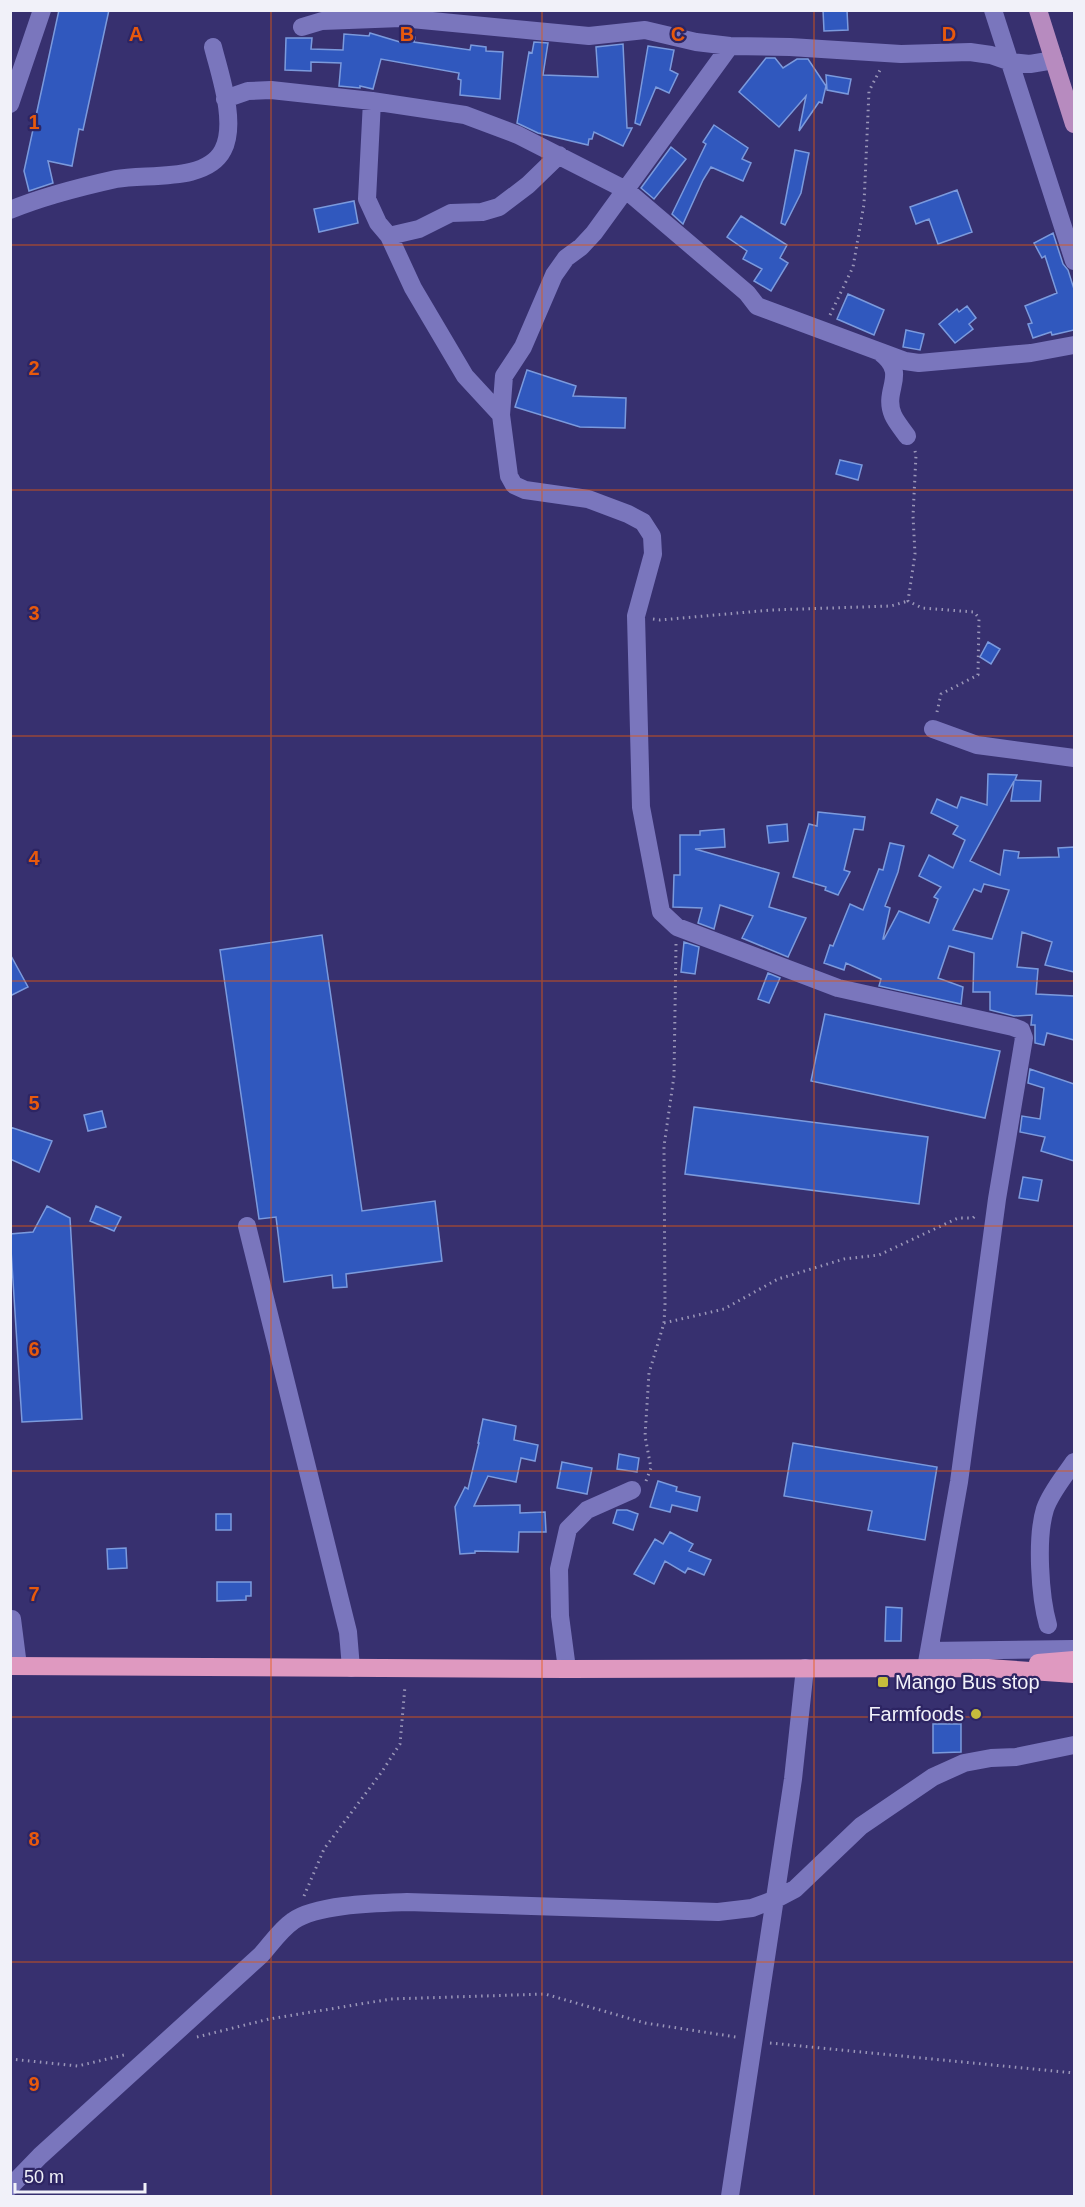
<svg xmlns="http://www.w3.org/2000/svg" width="1085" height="2207" font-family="Helvetica,sans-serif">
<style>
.building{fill:#3058be;stroke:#7b9add;stroke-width:1.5;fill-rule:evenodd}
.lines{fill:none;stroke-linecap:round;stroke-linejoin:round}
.path{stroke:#9b97b9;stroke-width:3;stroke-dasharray:1.5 4.5;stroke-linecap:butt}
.minor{stroke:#7a76bd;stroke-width:18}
.major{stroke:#b78bbf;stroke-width:18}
.highway{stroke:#df99c0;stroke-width:18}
.grid{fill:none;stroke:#e8590c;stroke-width:1.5;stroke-opacity:0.55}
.poi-dot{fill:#c6bc3c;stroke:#2d2563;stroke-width:2}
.labels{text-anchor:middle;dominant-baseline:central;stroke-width:4.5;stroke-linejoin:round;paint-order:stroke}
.poi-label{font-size:20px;fill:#f1f1f9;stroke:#2d2563;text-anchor:start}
.grid-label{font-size:20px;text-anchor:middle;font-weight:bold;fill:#e8590c;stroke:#2d2563;stroke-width:4.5;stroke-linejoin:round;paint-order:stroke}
</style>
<rect width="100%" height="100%" fill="#37306f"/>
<path class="building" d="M59,10H109L83,130L79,129L72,166L48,161L53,183L29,191L24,171Z
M823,10H847L848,30L824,31Z
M370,33L400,42L402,34L415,37L414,42L470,50L471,45L486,47V51L503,52L500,99L460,95L461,80L458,79L459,73L381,59L373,89L360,86V88L339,86L341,63L311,62V71L285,70L286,38H312L311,49L343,50L344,34L369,36Z
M534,42L548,43L543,75L598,77L596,47L623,44L627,128H632L623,146L594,132L592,139H589L588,145L538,133L517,123L529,52L532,53Z
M648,46L674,50L670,70L678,74L669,93L656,87L640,125L635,123Z
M766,58H775L783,68L797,59H808L826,86L822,103L819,102L799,131L806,96L779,127L739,92Z
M826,75L851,79L848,94L827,90Z
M714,125L748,148L742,159L751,163L743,181L711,167L703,180L683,224L672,214L706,144L703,142Z
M671,147L686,159L654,199L641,188Z
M795,150L809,153L801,193L785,225L781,223Z
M957,190L972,232L938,244L929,219L916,224L910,207Z
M354,201L358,223L319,232L314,209Z
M741,216L787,245L780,258L788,263L771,291L754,281L762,269L743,259L747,251L727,237Z
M1053,233L1063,264L1068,270L1074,289V330L1052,335L1051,332L1033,338L1028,324L1032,323L1025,306L1057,293L1045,256L1042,258L1034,243Z
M848,294L884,310L874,335L837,319Z
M967,306L976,318L969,324L973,329L955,343L939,324L957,309L959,312Z
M906,330L924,334L920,350L903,347Z
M527,370L576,386L573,396L626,398L625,428L580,427L515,407Z
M840,460L862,465L858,480L836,474Z
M988,642L1000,649L991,664L980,657Z
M988,774L1017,775L1015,780L1041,781L1040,801H1011L1014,781L970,861L1000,875L1004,850L1019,852L1018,858L1059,857L1058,848L1074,847V972L1045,965L1052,942L1022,932L1017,967L1038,969L1036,994L1074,996V1040L1047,1033L1044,1045L1035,1043V1025H1031L1032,1015L1014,1016L990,1010V992H973L974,953L949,946L938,978L963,987L961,1004L879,986L881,979L846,963L844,970L824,963L830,945L833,946L850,904L863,910L879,869L883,870L890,843L904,846L898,872L885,906L890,908L883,939H884L899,911L929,923L938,899L934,897L941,887L919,876L929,855L953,868L965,840L953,834L958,826L931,813L937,799L957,808L961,797L987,805ZM984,884L1009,890L992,939L953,930L974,889L981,892Z
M818,812L865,817L863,830L854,829L844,870L850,872L838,895L825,890L826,887L793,877L809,824L817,826Z
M787,824L788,841L769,843L767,826Z
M724,829L725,847L695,849L779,873L769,907L806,918L788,957L742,938L753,916L720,905L714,929L698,923L702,908L673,907L674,875H680V835H700V831Z
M322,935L362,1211L435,1201L442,1261L346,1274L347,1287L333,1288L332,1275L284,1282L276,1217L259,1219L220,950Z
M684,942L699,947L695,974L681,972Z
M10,954L28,987L10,996Z
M768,973L780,978L769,1003L758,999Z
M825,1014L1000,1051L985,1118L811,1081Z
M1030,1069L1074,1084V1161L1041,1151L1045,1137L1020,1132L1022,1116L1040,1119L1044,1088L1028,1083Z
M694,1107L928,1137L919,1204L685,1174Z
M102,1111L106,1127L88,1131L84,1115Z
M10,1127L52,1141L39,1172L10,1159Z
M1023,1177L1042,1180L1038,1201L1019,1198Z
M47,1206L70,1218L82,1419L22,1422L10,1234L33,1232Z
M96,1206L121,1217L114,1231L90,1221Z
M483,1419L516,1426L514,1440L538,1445L535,1461L521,1458L516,1482L488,1476L474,1506L520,1505V1513L545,1512L546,1532H519L518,1552L475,1551V1553L460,1554L455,1507L465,1487L468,1489L479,1443H478Z
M793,1443L937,1467L925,1540L868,1530L872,1511L784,1496Z
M619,1454L639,1458L637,1472L617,1469Z
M562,1462L592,1468L587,1494L557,1488Z
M658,1481L677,1487L676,1491L700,1497L697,1511L672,1505L670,1512L650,1507Z
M617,1510H627L638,1514L633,1530L613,1523Z
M216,1514H231V1530H216Z
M670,1532L693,1544L689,1551L711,1560L704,1575L688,1568L685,1573L665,1561L654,1584L634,1574L655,1539L663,1544Z
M126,1548L127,1568L108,1569L107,1549Z
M217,1582H251V1596H246V1600L217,1601Z
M886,1607L902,1608L901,1641H885Z
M933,1724H961V1752L933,1753Z"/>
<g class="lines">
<path class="path" d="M830,315L853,267L864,204L869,91L880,70
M915,451L916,455L913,516L915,554L908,601L922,608L974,612L979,618L978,675L941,694L937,712
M653,619L660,620L771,610L891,606L908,601
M664,1323L724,1309L778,1279L844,1259L879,1255L958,1218H973L976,1215
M646,1481L651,1468L645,1436L649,1373L664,1323L665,1304L664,1146L674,1076L676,944
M304,1896L324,1849L381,1773L400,1744L405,1686
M197,2037L269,2019L391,1999L545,1994L645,2023L736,2037
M770,2043L1074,2073
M10,2059L78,2066L124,2055"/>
<path class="minor" d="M993,10L1074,261
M302,27L322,21L401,18L589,36L645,30L696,42L730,46L790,47L901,54L970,52L991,55L1011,62L1030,64L1054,60
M730,46L594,233L581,247L566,258L554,275L523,347L504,376L501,415L509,476L514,485L525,490L588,499L628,514L643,522L652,536L653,554L636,616L641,807L661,912L677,927L838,988L1013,1027L1021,1030L1024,1038L997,1199L959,1482L926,1668
M225,99L248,91L271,90L372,101L465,115L518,135L626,190L747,293L757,306L905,361L919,363L1031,353L1074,345
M372,101L367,199L378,223L389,236L413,288L465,376L501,415
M10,104L42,10
M10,210C44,196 80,187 116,179C146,173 206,183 223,150C237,123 220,75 213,47
M389,236L419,229L451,213L482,212L499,207L528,185L559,155
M881,353C909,375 882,389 893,415C896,422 903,430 907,436
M933,729L977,745L1074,758
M247,1226L348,1632L351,1668
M10,1619H12L18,1666
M1048,1625C1040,1597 1036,1538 1045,1509C1051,1492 1064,1477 1074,1462
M929,1651L1074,1649
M567,1669L560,1616L559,1569L568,1529L587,1510L632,1490
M10,2187L40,2156L261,1955C271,1944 280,1930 293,1921C316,1904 378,1903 407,1902L718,1912L752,1908L776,1899L795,1889L861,1826L933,1777L964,1763L991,1758L1016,1757L1074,1745
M730,2196L793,1779L805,1668"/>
<path class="major" d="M1038,10L1074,124"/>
<path class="highway" d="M1038,1663L1074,1660
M10,1666L567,1669L988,1668L1074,1674"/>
</g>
<path class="grid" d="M271,10V2196M542,10V2196M814,10V2196M10,245H1074M10,490H1074M10,736H1074M10,981H1074M10,1226H1074M10,1471H1074M10,1717H1074M10,1962H1074"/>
<g class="poi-dot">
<rect x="877" y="1676" width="12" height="12" rx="3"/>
<circle cx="976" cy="1714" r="6"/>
</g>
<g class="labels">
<g class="poi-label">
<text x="895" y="1682">Mango Bus stop</text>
<text x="964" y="1714" text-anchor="end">Farmfoods</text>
</g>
</g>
<g class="grid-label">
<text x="136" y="41">A</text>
<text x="407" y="41">B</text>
<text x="678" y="41">C</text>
<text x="949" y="41">D</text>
<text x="34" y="129">1</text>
<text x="34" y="375">2</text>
<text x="34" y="620">3</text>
<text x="34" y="865">4</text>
<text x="34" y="1110">5</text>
<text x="34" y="1356">6</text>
<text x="34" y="1601">7</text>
<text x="34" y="1846">8</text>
<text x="34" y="2091">9</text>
</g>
<rect width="1085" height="2207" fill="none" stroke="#f1f1f9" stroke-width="24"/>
<path d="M15 2183v9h130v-9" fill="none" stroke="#f1f1f9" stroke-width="3"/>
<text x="24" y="2183" font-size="18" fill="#f1f1f9" stroke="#2d2563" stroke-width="4.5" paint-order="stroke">50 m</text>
</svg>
